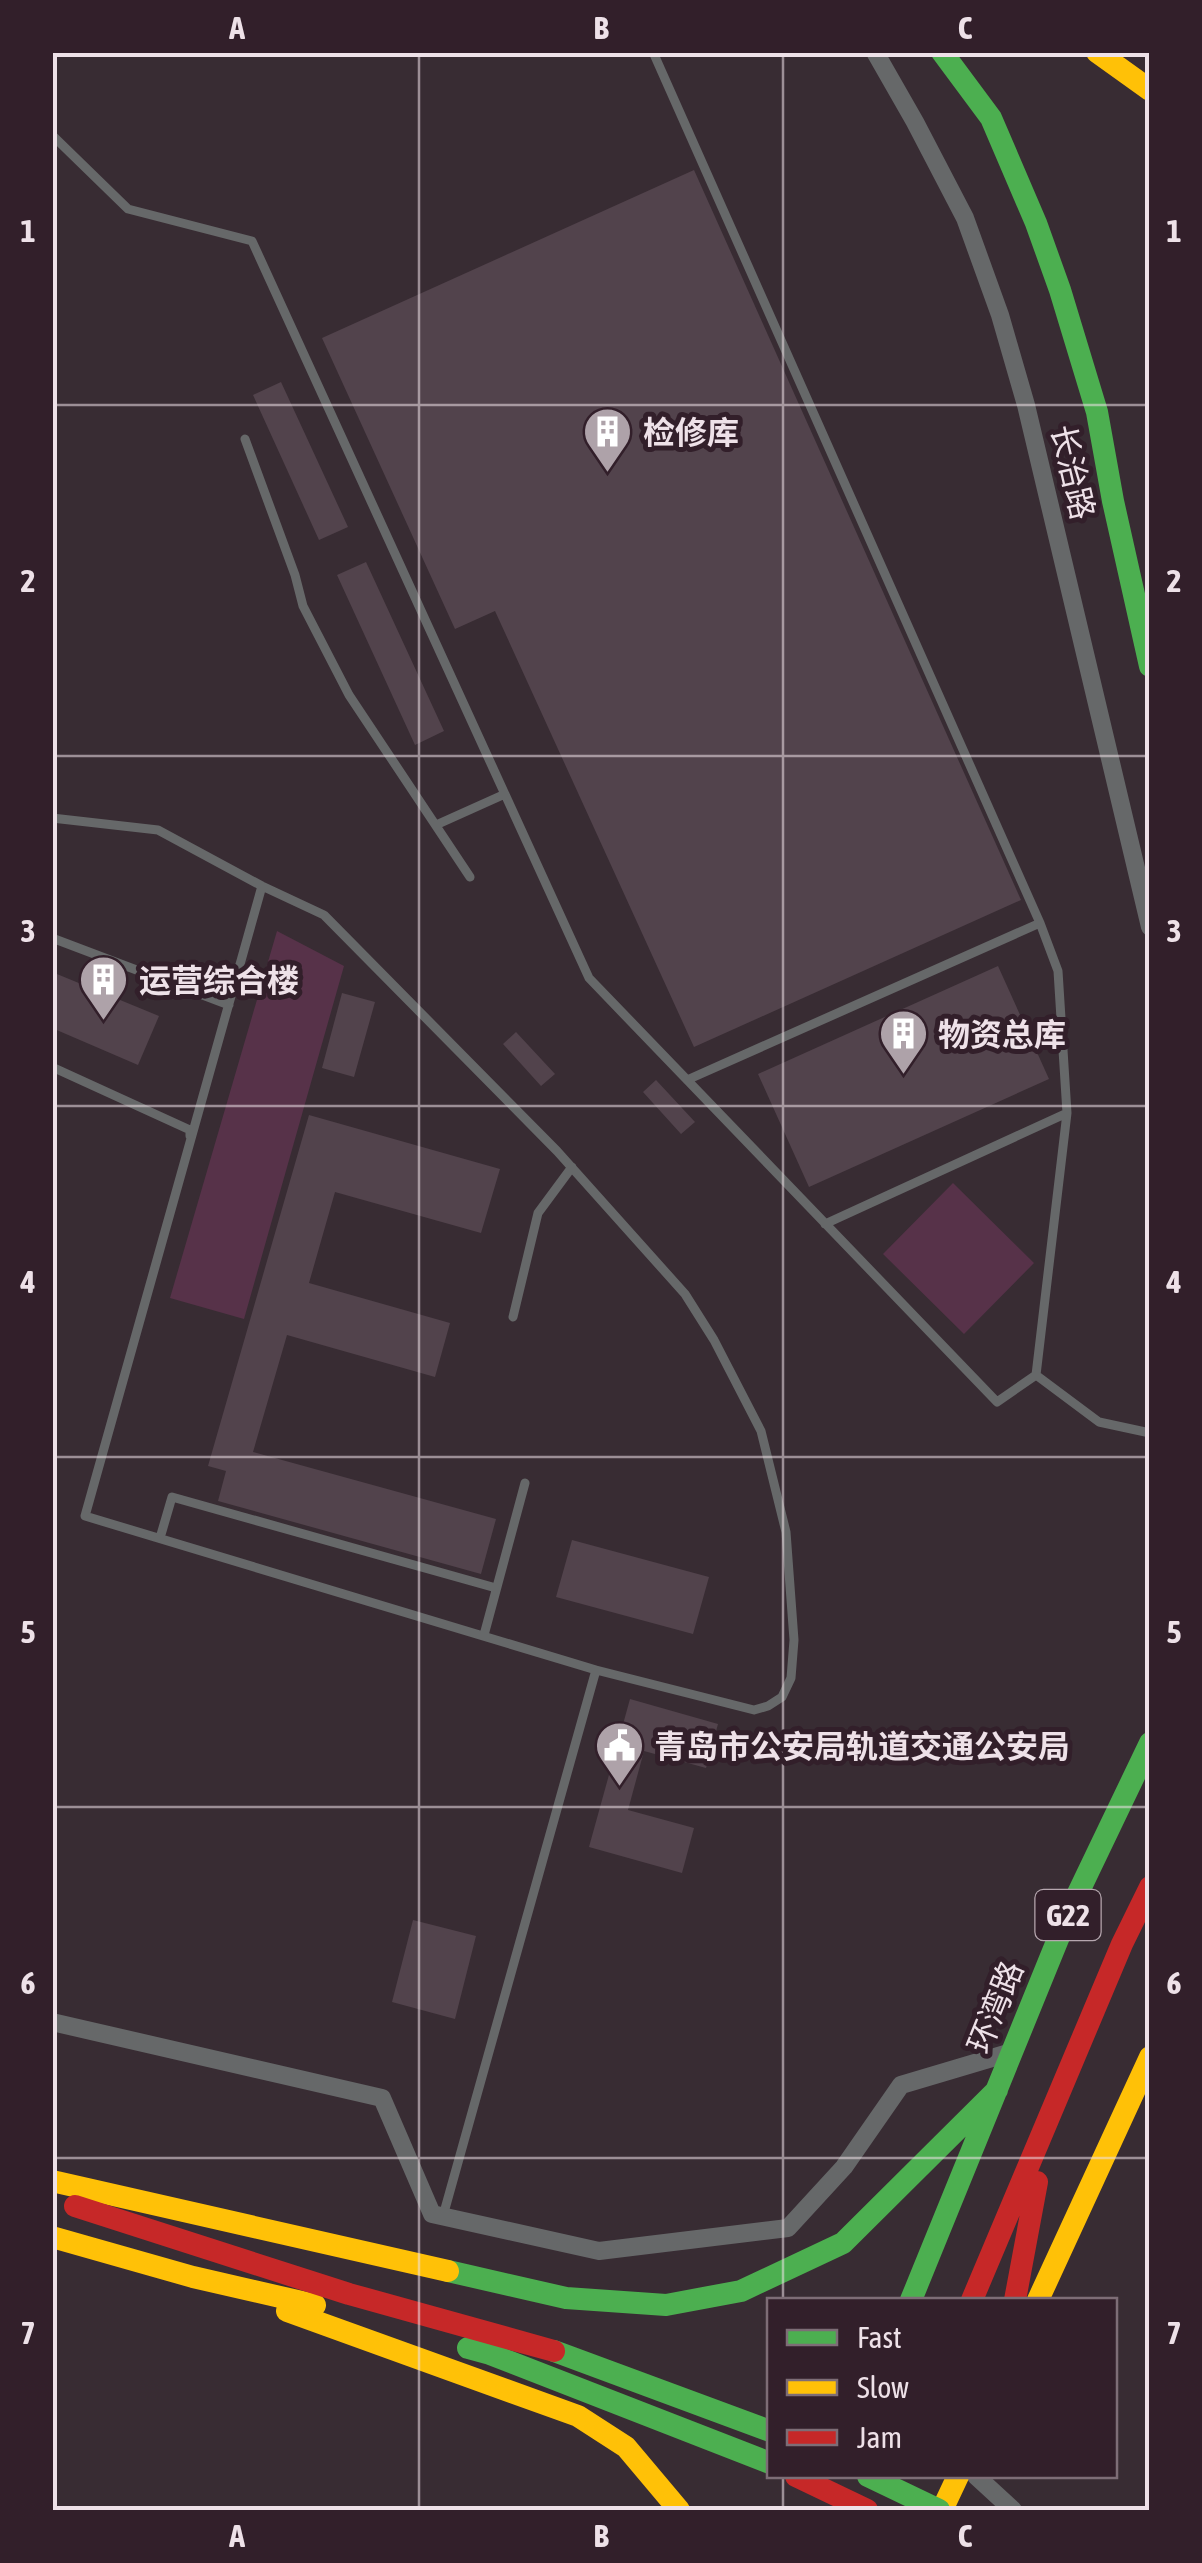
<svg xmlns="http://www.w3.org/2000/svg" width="1202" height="2563" font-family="'Asap Condensed','Noto Sans SC',sans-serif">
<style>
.green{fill:#573249}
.building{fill:#52434c}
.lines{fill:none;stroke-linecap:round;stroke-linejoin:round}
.lane{stroke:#666869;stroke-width:9}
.street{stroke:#666869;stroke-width:18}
.fast{stroke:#4caf50;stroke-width:22}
.slow{stroke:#ffc107;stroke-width:22}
.jam{stroke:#c62828;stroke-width:22}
.fast-bridge{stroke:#4caf50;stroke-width:22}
.jam-bridge{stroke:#c62828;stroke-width:22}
.grid{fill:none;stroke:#eee1e8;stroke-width:2.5;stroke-opacity:0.55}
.labels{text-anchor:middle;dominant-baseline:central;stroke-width:10;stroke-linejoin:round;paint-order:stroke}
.shield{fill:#321f2a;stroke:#b6a7af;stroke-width:2.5}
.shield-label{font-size:30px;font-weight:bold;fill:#eee1e8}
.poi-label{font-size:32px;font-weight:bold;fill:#eee1e8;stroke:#321f2a;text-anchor:start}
.street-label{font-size:32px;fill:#eee1e8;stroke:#321f2a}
.neatline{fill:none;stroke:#eee1e8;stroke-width:4}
.grid-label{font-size:32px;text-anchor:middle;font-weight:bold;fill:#eee1e8}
</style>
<rect width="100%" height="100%" fill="#382c33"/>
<path class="green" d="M277,931L344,966L244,1319L170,1298Z
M953,1183L1034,1263L964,1334L883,1254Z"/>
<path class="building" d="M694,170L1021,900L694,1047L495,611L455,629L322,338Z
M281,382L348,527L319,540L253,395Z
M366,562L444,731L415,745L337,575Z
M998,966L1049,1079L809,1187L758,1074Z
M52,972L159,1016L138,1065L52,1028Z
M342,993L375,1002L354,1077L322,1068Z
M516,1032L555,1074L541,1086L503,1044Z
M656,1080L695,1122L681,1134L643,1092Z
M309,1115L500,1169L481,1233L335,1192L309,1283L450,1323L435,1377L287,1335L253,1452L496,1519L481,1574L218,1501L226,1471L208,1466Z
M572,1540L709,1577L693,1634L556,1597Z
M630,1699L718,1724L706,1768L644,1751L628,1810L694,1828L682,1873L589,1847Z
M413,1920L476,1936L455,2019L392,2002Z"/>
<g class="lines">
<path class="lane" d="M653,52L1040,923L1058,971L1067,1113L1036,1375
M52,135L128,209L252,241L589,978L997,1402L1036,1375L1099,1422L1150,1433
M245,439L295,575L303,606L349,695L470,877
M52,818L158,830L262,886L324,915L557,1151L685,1294L714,1340L761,1431L786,1532L794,1640L791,1678L782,1697L768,1706L754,1710L596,1670
M436,825L505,794
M262,886L85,1516L596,1670L443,2216
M52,938L229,1005
M52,1067L190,1130V1136
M687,1080L1040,923
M825,1224L1067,1113
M513,1317L538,1213L572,1167
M160,1538L172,1497L496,1588
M484,1635L525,1483"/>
<path class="street" d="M875,52L915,122L965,218L1000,315L1026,405L1150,927
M52,2022L382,2098L432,2214L599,2251L788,2228L844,2167L901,2085L1012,2052
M976,2476L1013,2510"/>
<path class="fast" d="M942,52L991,118L1036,223L1060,290L1097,412L1113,501L1150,666
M448,2271L566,2298L666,2305L741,2291L843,2243L997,2090
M911,2300L1069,1912L1150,1743
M468,2348L490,2354L770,2463
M554,2351L770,2431"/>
<path class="slow" d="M1097,52L1150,90
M52,2181L448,2271
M52,2237L193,2277
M193,2277L315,2305
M1038,2300L1150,2057
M287,2311L578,2416L626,2447L679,2510
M942,2510L958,2476"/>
<path class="jam" d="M75,2206L349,2294L554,2351
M972,2300L1122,1944L1150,1887
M1015,2300L1037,2182"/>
<path class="fast-bridge" d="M868,2476L939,2510"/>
<path class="jam-bridge" d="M796,2476L867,2510"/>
</g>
<path class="grid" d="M419,52V2510M783,52V2300M52,405H1150M52,756H1150M52,1106H1150M52,1457H1150M52,1807H1150M52,2158H1150M783,2476V2510"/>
<defs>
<symbol id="building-pin" viewBox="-11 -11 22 30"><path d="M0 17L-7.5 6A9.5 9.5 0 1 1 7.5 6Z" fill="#aea2a9" stroke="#321f2a"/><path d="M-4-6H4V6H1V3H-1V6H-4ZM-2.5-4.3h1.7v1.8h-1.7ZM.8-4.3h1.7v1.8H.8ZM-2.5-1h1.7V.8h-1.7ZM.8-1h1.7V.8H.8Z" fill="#fff"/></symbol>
<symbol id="civic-pin" viewBox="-11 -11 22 30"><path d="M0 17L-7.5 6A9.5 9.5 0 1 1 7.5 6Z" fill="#aea2a9" stroke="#321f2a"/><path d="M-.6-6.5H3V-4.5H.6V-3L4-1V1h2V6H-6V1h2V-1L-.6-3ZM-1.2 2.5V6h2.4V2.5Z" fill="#fff"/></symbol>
</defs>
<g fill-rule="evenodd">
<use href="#building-pin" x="580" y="404" width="55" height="75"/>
<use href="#building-pin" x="76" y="952" width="55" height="75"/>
<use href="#building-pin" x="876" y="1006" width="55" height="75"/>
<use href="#civic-pin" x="592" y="1718" width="55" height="75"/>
</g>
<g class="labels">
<rect class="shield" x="1035.5" y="1890" width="65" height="50" rx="8"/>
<g class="shield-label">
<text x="1068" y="1915">G22</text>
</g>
<g class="poi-label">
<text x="643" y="432">检修库</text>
<text x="139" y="980">运营综合楼</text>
<text x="938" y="1034">物资总库</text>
<text x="654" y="1746">青岛市公安局轨道交通公安局</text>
</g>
<g class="street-label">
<text transform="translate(1073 472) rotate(77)">长治路</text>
<text transform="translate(995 2007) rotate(-68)">环湾路</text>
</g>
</g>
<rect width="1202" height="2563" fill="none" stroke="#321f2a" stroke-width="110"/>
<rect x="767" y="2298" width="350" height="180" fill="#321f2a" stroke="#7d6d76" stroke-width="2.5"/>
<rect x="787" y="2330" width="50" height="15" fill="#4caf50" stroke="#7d6d76" stroke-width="2.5"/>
<text x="857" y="2348" font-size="30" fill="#eee1e8">Fast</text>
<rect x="787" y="2380" width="50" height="15" fill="#ffc107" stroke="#7d6d76" stroke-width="2.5"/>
<text x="857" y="2398" font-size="30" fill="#eee1e8">Slow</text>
<rect x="787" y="2430" width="50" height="15" fill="#c62828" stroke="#7d6d76" stroke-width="2.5"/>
<text x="857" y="2448" font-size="30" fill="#eee1e8">Jam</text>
<rect x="55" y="55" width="1092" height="2453" class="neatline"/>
<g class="grid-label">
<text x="237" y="39">A</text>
<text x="601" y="39">B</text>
<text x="965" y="39">C</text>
<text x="28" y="242">1</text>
<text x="1174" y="242">1</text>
<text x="28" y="592">2</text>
<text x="1174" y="592">2</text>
<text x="28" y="942">3</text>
<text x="1174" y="942">3</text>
<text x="28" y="1293">4</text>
<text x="1174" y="1293">4</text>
<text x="28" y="1643">5</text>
<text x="1174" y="1643">5</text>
<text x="28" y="1994">6</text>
<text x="1174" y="1994">6</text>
<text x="28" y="2344">7</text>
<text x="1174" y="2344">7</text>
<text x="237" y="2547">A</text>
<text x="601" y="2547">B</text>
<text x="965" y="2547">C</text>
</g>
</svg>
